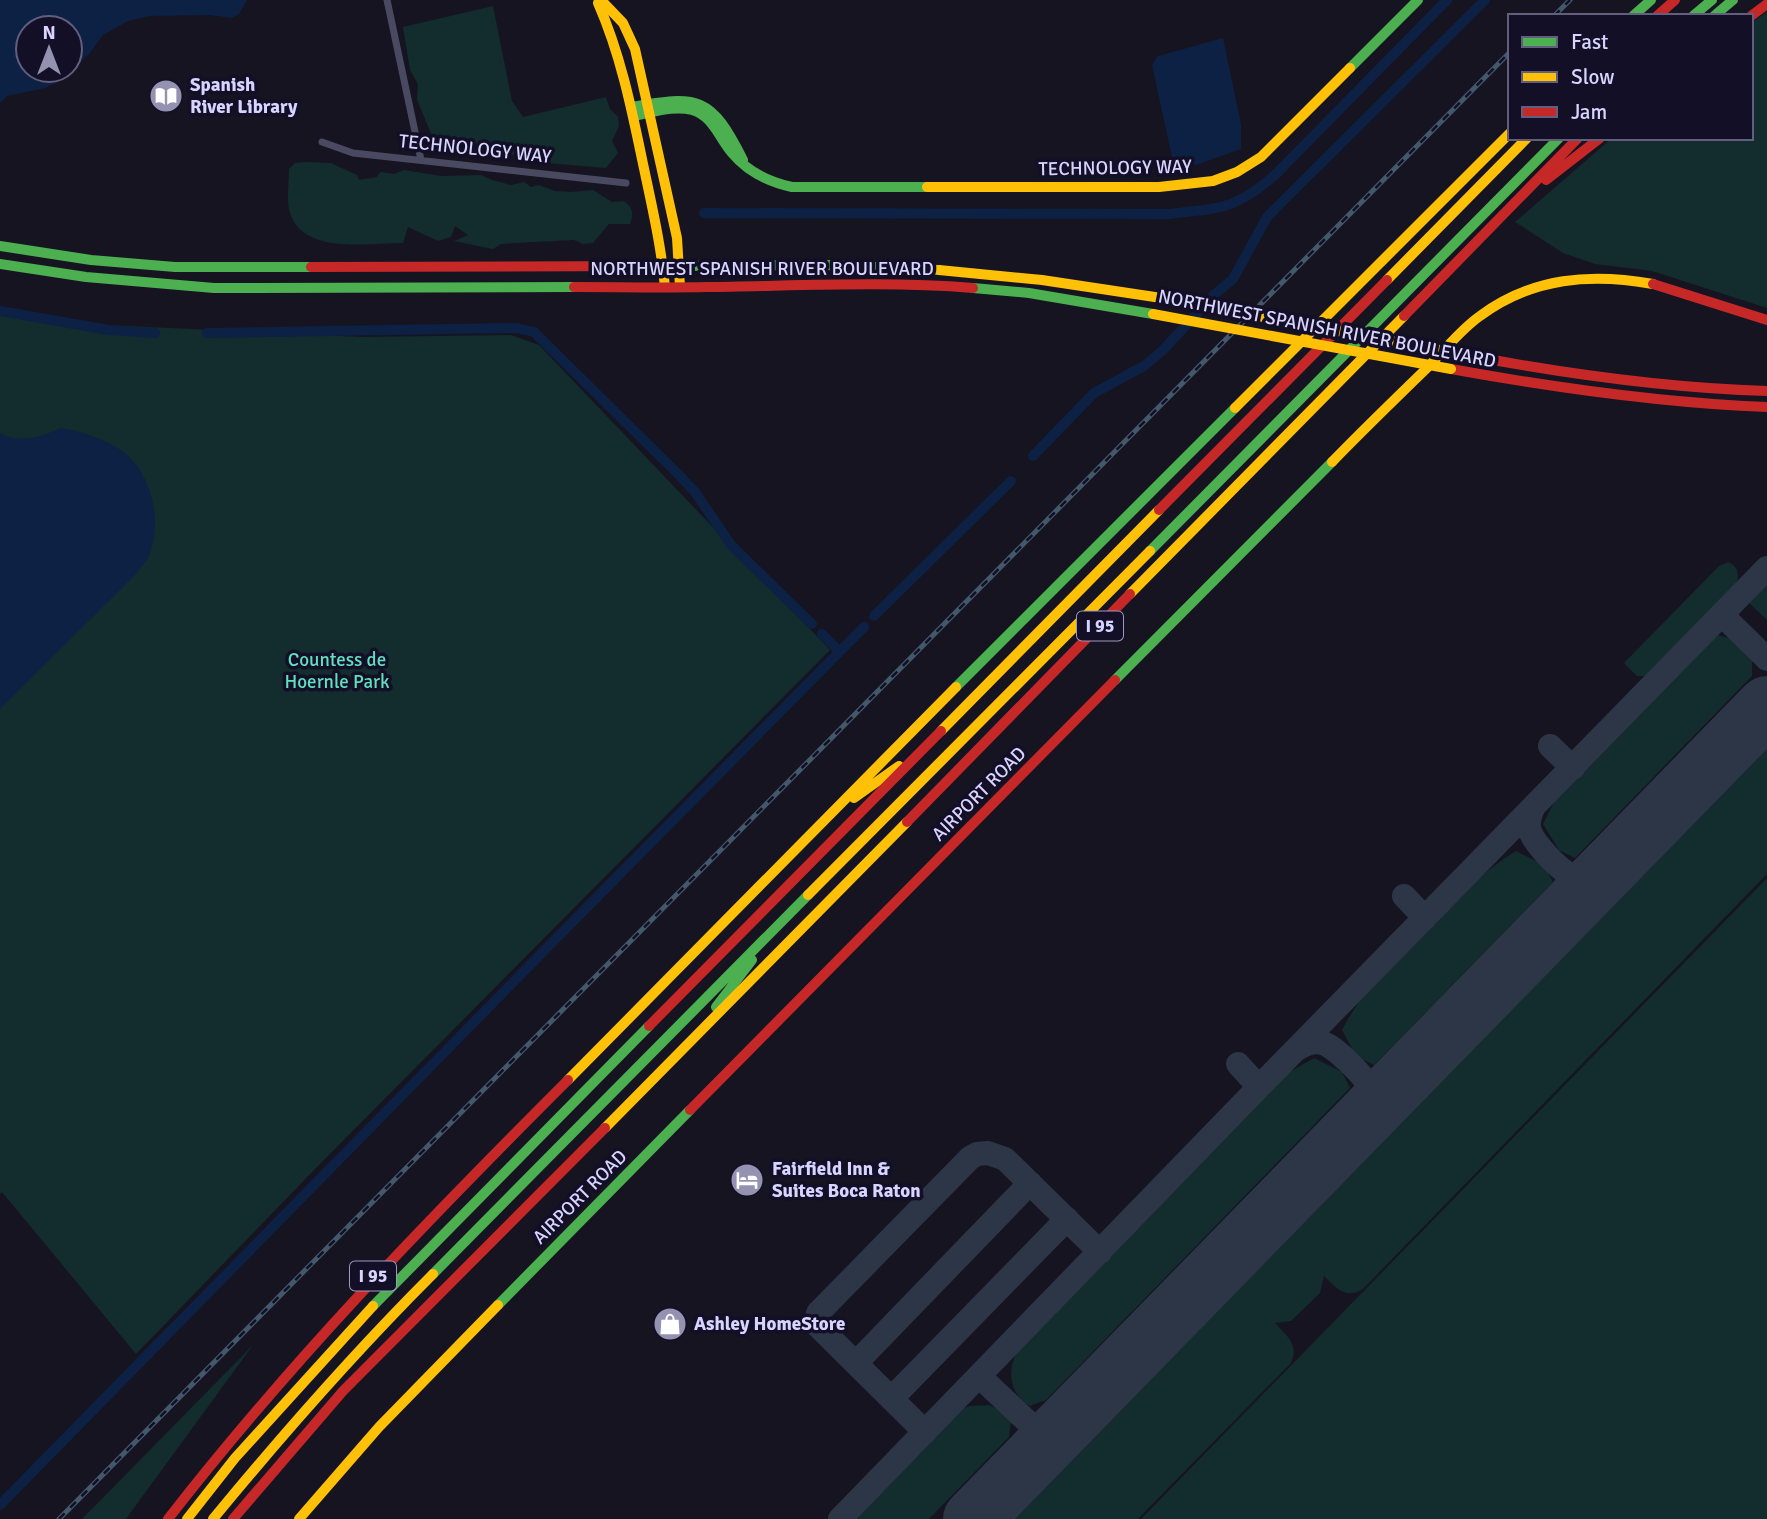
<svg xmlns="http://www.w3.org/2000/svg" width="1767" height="1519" font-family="Signika,sans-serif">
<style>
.green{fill:#132c2d}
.water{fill:#0d2144;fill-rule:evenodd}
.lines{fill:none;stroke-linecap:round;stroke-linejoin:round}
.canal{stroke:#0d2144;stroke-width:10}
.taxiway{stroke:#2c3646;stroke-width:24}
.runway{stroke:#2c3646;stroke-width:60}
.street{stroke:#4a4962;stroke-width:7}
.fast{stroke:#4caf50;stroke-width:10}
.slow{stroke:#ffc107;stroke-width:10}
.jam{stroke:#c62828;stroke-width:10}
.rail-casing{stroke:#43596b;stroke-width:5}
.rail{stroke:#130f26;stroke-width:2.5;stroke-dasharray:8;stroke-linecap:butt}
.slow-bridge{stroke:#ffc107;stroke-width:10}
.labels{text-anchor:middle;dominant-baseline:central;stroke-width:7;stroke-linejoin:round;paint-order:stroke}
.shield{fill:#130f26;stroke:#9e99be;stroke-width:2}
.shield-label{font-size:18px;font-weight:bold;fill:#d9d4ff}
.poi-label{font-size:19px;font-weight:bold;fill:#d9d4ff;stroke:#130f26;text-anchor:start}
.street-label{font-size:19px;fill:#d9d4ff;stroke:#130f26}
.park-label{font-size:19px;fill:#5fe0c0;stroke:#130f26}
</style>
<rect width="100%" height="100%" fill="#161421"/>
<path class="green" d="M493,6L512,101L523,117L606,97L610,109L618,117L619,126L612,141L618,153L606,168L535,162L508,153L487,157L465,155L433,138L417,100L418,84L410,70L403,27Z
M1767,12V308L1652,271L1595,264L1563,253L1515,222L1612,138H1751V23Z
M306,162L331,163L357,175L359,180L377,177L380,172L394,174L404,170L441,176L481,175L492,180L511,185L524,182L531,187L539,185L555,191L571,192L593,190L612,202L624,201C633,208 634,213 630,224H609L593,243L583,244L574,240L501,244L493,249L454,241L468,235L455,226L451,237L438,241L408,227L403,243C369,243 303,255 290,213C286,201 289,183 289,169L295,163Z
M0,308L84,324L362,337L511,335L539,345L830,650L317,1167L136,1354L2,1192L0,1194Z
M1728,562C1741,567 1739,579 1734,589L1649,676H1637L1624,663L1719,566Z
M1767,580V620L1747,601Z
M1717,635L1733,639L1752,657V676L1575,858L1559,850L1543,824L1557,796L1710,637Z
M1767,748V874L1363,1289C1346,1300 1336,1288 1324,1276L1320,1293L1291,1321L1275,1323C1286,1335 1301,1346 1290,1364L1138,1519H1012Z
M1516,851L1544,865L1553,882L1374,1065L1356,1056L1342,1030C1361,992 1392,963 1421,933C1451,903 1480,873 1516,851Z
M1767,878V1519H1141Z
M1314,1058L1342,1072L1350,1088L1046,1400L1030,1406C1009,1393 1007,1372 1017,1351L1117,1243L1286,1074Z
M253,1345L126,1519H82Z
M989,1405L1005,1413L1011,1420L1009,1437L929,1519H848L957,1412L969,1406Z"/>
<path class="water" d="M0,0H247L239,14L232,18L210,15L150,16L128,21L103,35L89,54L62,80L45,88L7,96L0,103ZM70,28V70H28V28Z
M1223,38L1241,124V149L1196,165L1172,157L1152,65L1158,56Z
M60,428C80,430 110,441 126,454C153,477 162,523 149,556C146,562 140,568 136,574L0,709V433C17,444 44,437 60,428Z"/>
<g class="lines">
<path class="canal" d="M704,213L1169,214C1220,208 1236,210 1276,174L1447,0
M0,311L109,330L155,333
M207,333L517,328L534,332L678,474L695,492L731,545L812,624
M1033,456L1094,393L1144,366L1163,350L1215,294L1233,279L1267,217L1485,0
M874,616L1011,481
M822,634L839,651
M0,1505L529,966L864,627"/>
<path class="taxiway" d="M1722,615L1767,659
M1550,746L1573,768
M1534,806C1531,813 1528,819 1529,827C1531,841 1558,869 1571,875C1582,880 1593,879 1603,873
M1564,871L1573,888L1569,907
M1404,896L1425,918
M1297,1049C1305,1044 1314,1041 1323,1043C1335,1047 1366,1077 1370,1089C1373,1098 1370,1107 1367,1116
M1238,1064L1259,1087
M1365,1079C1377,1086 1388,1087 1401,1081
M856,1363L1030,1183
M979,1376L1048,1441
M892,1398L1067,1219
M925,1432L816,1324L818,1313L970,1158L977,1154L988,1153L1005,1159L1100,1252
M840,1519L1259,1087L1767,568"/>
<path class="runway" d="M973,1519L1767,706"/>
<path class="street" d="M387,0L421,160
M322,142L353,153L626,183"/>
<path class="fast" d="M1633,16L1651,0
M1693,16L1712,0
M1714,16L1733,0
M1350,68L1418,0
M631,107C699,95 711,96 743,160
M633,116C652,113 673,105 692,110C713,116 719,138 732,153C747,171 769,182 792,187H927
M0,246L91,260L175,267H311
M0,264L86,277L214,288L574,287
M655,266L831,265L939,270
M973,288L1029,293L1153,314
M1150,551L1559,138
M1115,680L1332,462
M956,687L1235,408
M716,1007L752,960
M433,1274L808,895
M498,1305L690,1110
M373,1306L649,1026"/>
<path class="slow" d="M601,0L623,23L635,49L677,238L680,287
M598,3C620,53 631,106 642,159C651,202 661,244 665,287
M927,187H1159L1213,181L1237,172L1261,157L1350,68
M939,270L1042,280L1168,299
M1387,280L1527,138
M1235,408L1510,133
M1332,462C1363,430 1395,399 1427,368C1444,351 1460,330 1480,316C1533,277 1591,273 1653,284
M1130,594L1404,316
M941,731L1159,510
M854,798L899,766
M808,895L1150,551
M568,1080L956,687
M605,1128L907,822
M187,1519L235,1458L373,1306
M213,1519C283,1434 355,1352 433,1274
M299,1519L379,1427L498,1305"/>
<path class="jam" d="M1657,16L1675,0
M1751,16L1767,4
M1546,180L1600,138
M311,267L655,266
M1653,284L1767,320
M574,287C618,287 663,288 707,287C796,286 884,281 973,288
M1404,316L1578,138
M1466,355C1566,374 1665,388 1767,391
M1451,369C1556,388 1660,403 1767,407
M1159,510L1387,280
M907,822L1130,594
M649,1026L941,731
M690,1110L1115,680
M168,1519C291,1361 426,1222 568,1080
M233,1519L343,1391L605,1128"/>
<defs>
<path id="rail" d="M1554,16L1570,0
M59,1519L1510,52"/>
</defs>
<use href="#rail" class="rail-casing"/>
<use href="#rail" class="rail"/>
<path class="slow-bridge" d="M1168,299L1466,355
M1153,314L1451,369"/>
</g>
<defs>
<symbol id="library-disc" viewBox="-11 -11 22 22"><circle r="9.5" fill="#9591b1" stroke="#130f26"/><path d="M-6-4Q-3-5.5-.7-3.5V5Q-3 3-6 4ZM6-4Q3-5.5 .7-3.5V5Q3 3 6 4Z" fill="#fff"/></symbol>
<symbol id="hotel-disc" viewBox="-11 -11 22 22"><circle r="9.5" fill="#9591b1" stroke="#130f26"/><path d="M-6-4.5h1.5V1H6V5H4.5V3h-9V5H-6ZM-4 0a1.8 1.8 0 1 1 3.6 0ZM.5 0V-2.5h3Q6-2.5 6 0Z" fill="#fff"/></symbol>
<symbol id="shop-disc" viewBox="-11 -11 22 22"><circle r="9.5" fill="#9591b1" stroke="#130f26"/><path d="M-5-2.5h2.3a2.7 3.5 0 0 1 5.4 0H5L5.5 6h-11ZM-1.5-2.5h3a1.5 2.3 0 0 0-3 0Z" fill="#fff"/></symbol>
</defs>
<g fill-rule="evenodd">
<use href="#library-disc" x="147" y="77" width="38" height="38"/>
<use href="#hotel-disc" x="728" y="1161" width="38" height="38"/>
<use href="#shop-disc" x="651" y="1305" width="38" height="38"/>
</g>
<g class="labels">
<g class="shield">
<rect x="1077" y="611.5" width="46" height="29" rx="5"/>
<rect x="350" y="1261.5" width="46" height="29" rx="5"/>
</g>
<g class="shield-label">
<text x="1100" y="626">I 95</text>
<text x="373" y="1276">I 95</text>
</g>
<g class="poi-label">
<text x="190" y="85">Spanish<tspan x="190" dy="22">River Library</tspan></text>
<text x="772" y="1169">Fairfield Inn &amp;<tspan x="772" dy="22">Suites Boca Raton</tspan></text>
<text x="694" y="1324">Ashley HomeStore</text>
</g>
<g class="street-label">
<text transform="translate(475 149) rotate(6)">TECHNOLOGY WAY</text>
<text transform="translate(1115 168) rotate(-1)">TECHNOLOGY WAY</text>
<text x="762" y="269">NORTHWEST SPANISH RIVER BOULEVARD</text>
<text transform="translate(1327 329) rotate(11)">NORTHWEST SPANISH RIVER BOULEVARD</text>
<text transform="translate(979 794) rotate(-45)">AIRPORT ROAD</text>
<text transform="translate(580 1197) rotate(-45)">AIRPORT ROAD</text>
</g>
<g class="park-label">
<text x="337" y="660">Countess de<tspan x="337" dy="22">Hoernle Park</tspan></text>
</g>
</g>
<rect x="1508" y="14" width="245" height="126" fill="#130f26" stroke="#625e7d" stroke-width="2"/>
<rect x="1522" y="37" width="35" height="10" fill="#4caf50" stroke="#625e7d" stroke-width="2"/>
<text x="1571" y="49" font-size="21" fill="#d9d4ff">Fast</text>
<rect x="1522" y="72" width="35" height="10" fill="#ffc107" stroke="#625e7d" stroke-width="2"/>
<text x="1571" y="84" font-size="21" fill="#d9d4ff">Slow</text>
<rect x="1522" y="107" width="35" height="10" fill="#c62828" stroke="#625e7d" stroke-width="2"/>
<text x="1571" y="119" font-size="21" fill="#d9d4ff">Jam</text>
<g transform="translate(49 49)"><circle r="33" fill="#130f26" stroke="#625e7d" stroke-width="2"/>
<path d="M0-5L12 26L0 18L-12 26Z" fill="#9591b1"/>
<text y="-10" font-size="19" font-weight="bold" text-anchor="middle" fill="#d9d4ff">N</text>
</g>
</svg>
